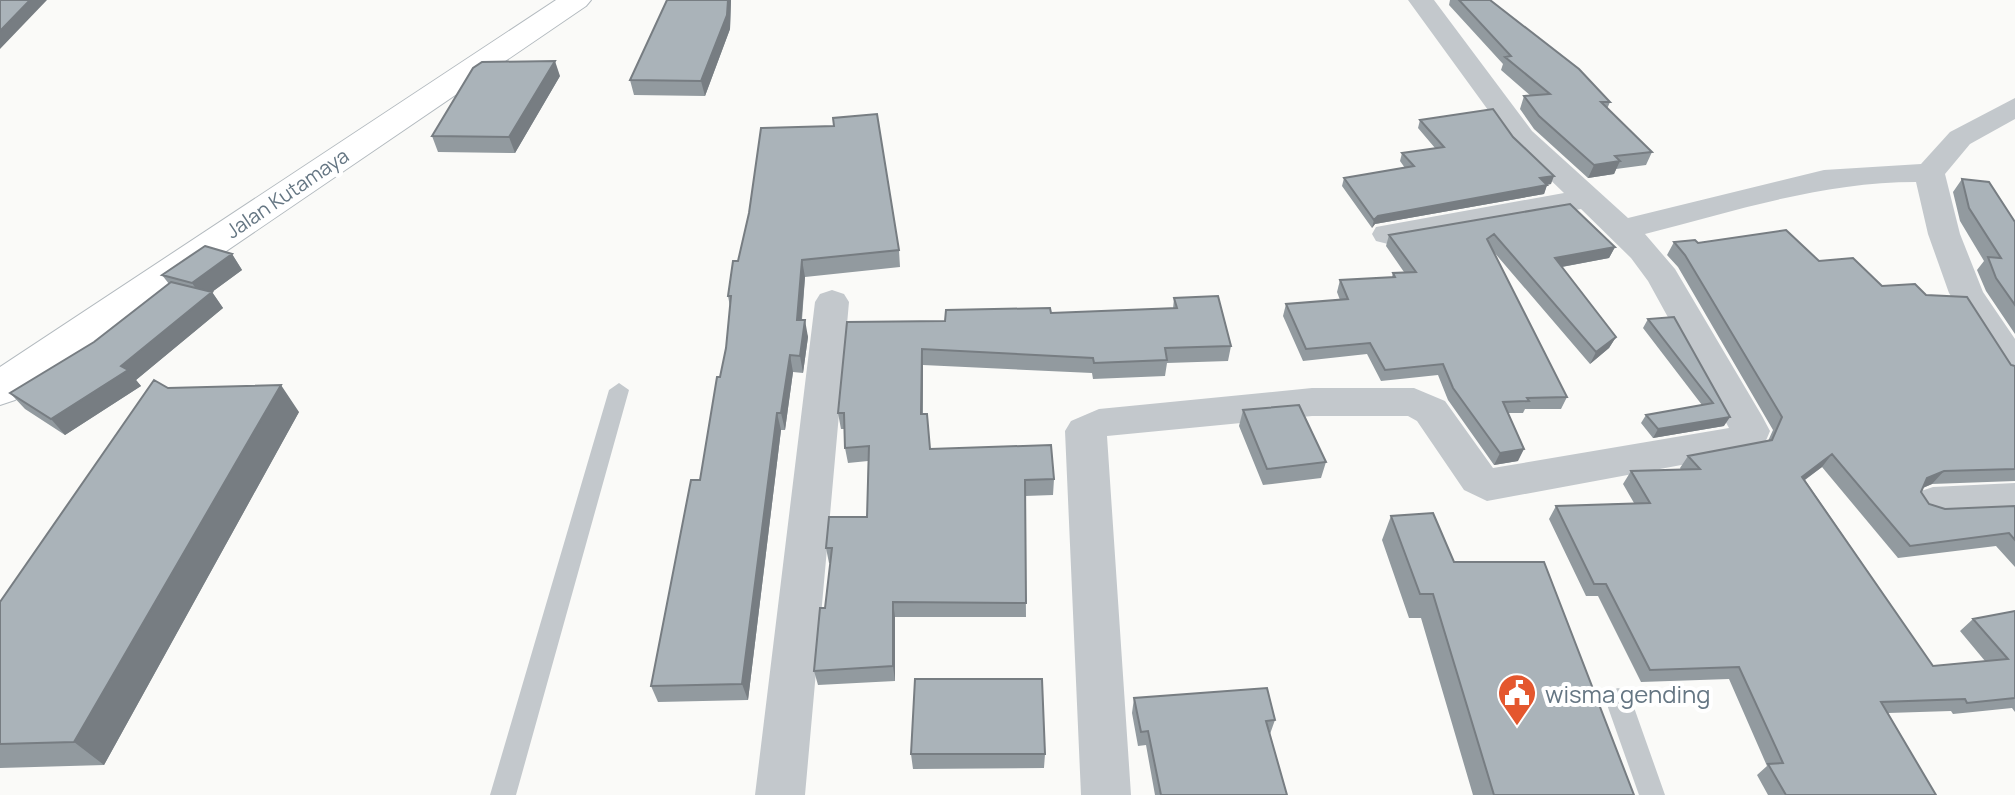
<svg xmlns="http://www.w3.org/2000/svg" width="2015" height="795" font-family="Manrope,sans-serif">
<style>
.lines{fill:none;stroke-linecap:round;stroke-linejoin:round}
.secondary-casing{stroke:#b3babf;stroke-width:2}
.lane{fill:#c3c8cc;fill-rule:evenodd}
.street{fill:#c3c8cc;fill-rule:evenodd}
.secondary{fill:#fff;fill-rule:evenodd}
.wall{fill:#929a9f}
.shaded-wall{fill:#777d82}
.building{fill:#aab3b9;stroke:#777d82;stroke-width:2}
.labels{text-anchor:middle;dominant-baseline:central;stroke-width:8;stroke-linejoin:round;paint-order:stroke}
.street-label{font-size:20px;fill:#657683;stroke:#fff}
.near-poi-label{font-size:24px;fill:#657683;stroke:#fff;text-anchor:start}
</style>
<rect width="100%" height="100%" fill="#fafaf8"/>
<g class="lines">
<defs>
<path id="secondary" d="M556,0H591L586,6L150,303L15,400L0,405V367Z"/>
</defs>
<use href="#secondary" class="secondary-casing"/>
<path class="lane" d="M619,383L629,390L516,795H490L609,390Z
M1618,688L1627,691L1631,699L1665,795H1639L1605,699L1609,691Z"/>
<path class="street" d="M1408,0H1434L1532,131L1628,218L1824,170L1921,164L1950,132L2015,98V119L1970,144L1945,174L1960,234L1983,292L2015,339V380L2002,376L1949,293L1928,234L1916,182C1823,182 1734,211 1645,234L1675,269L1762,416L1770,431L1762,450L1487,501L1464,490L1417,421L1408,416H1312L1107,436L1131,795H1081L1065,431L1071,421L1099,409L1312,388H1414L1445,401L1493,468L1729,428L1648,281L1631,258L1581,209L1388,244L1376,241L1372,234L1376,227L1564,193L1512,143Z
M832,290L844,294L849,302L805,795H755L815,302L820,294Z
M2015,483V515L1933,519L1918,514L1912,503L1918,492L1933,487Z"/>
<use href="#secondary" class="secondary"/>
</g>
<path class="wall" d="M667,0H731L730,29L705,96L634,95L630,80Z
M1450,0H1490L1610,102L1607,109L1652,152L1646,165L1616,169L1614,174L1588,178L1534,129L1520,109L1524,96H1531L1501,70L1503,64L1449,5Z
M560,76L515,153L438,152L432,136Z
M1420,120L1513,137L1551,184L1547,185L1544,194L1375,224L1372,228L1342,186L1344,178L1405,168L1400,161L1402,153L1435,148L1418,128Z
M1962,179L2015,222V334L1986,291L1977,270L1984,261L1960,221L1953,192Z
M1570,204L1615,247L1609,258L1562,267L1616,337L1609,348L1590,364L1493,251L1567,397L1561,409H1525L1523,413H1508L1518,461L1494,465L1448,400L1438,375L1381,381L1367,354L1303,361L1283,316L1286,304L1340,300L1337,292L1340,280L1392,277L1393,273L1404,272L1386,246L1389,235Z
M1674,242L1698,243L1819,261L1882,286L1926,295L2011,365L2015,366V481L1932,484L1923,488L1921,492L1929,504L1945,509L2015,506V567L1996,546L1898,558L1822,467L1805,480L1933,666L1985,661L1960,631L1973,619L2015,611V712L2012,708L1953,714L1951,711L1888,713L1936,795H1768L1757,775L1767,766L1729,679L1641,682L1598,596H1586L1549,519L1556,506L1634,503L1623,484L1631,471L1681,470L1680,468L1688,456L1768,441L1773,430L1678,267L1667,255Z
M899,250L900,267L805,277L802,320L808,337L803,373L793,372L785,430H781L748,700L658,702L651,686L700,480L726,348L730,307L728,296L733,261Z
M232,254L242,270L212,292L223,308L136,380L141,386L65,435L25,409L10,393L94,342L169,284L162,275Z
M1174,298L1231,346L1228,361L1167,363L1165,376L1093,379L1092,373L923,365V414L930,449L1054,479L1053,495L1025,496L1026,617H895V681L818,685L814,671L825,608L831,563H829L826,548L867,517L868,461L848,463L845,448V429H841L838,413L945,321L1173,309Z
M1674,317L1724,426L1653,438L1641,423L1646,415L1702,405L1643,328L1648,319Z
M168,388L299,412L104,765L0,768V602Z
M1243,410L1326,462L1321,478L1263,485L1239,426Z
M1391,516L1454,562L1634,795H1473L1421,618H1409L1382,540Z
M1134,698L1275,720L1270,734L1287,795H1155L1146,745L1138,746L1132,713Z
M911,754H1045L1044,768L913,769Z"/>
<path class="shaded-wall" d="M30,0H47L0,49V31Z
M728,0H731L730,29L705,96L701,81Z
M555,61L560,76L515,153L509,137Z
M1620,161L1614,174L1588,178L1594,165Z
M1554,176L1551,184L1537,186L1540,178Z
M1547,185L1544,194L1375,224L1372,228L1374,220L1378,216Z
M1615,247L1609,258L1550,269L1555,258Z
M232,254L242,270L212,292L223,308L136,380L141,386L65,435L51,419L121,366L203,299L192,283Z
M802,260L805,277L800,337L797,320Z
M805,320L808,337L803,373L800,356Z
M1616,337L1609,348L1590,364L1596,352Z
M922,349L923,365L922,430L921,414Z
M790,355L793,372L785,430L781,413Z
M281,385L299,412L104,765L74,742Z
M777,413L781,430L748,700L742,684Z
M1730,417L1724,426L1653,438L1658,429Z
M1524,449L1518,461L1494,465L1500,453Z
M1832,454L1822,467L1792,489L1802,477Z
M1944,471L1932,484L1915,491L1927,478Z
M893,602L895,617V681L893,666Z"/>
<path class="building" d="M0,0H30L0,31Z
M667,0H728L727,15L701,81L630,80Z
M1459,0H1490L1579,69L1610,102H1601L1652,152L1615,156L1620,161L1594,165L1539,116L1524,96L1550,94L1505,57L1511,56Z
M555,61L509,137L432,136L473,68L482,62Z
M1493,109L1513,137L1554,176L1540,178L1547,185L1378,216L1374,220L1344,178L1414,166L1402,153L1444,147L1420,120Z
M877,114L899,250L802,260L797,320H805L800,356L790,355L781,413H777L742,684L651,686L691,480H700L717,377H720L726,348L731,296H728L733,261H738L749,213L761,128L834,126L833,118Z
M1962,179L1989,182L2015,222V305L1996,278L1988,257L2001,258L1969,208Z
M1570,204L1615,247L1555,258L1616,337L1596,352L1494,234L1487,239L1567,397L1527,398L1529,401L1503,402L1524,449L1500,453L1453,388L1443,364L1385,370L1370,343L1306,349L1286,304L1348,299L1340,280L1395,277L1393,273L1416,272L1389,235Z
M1786,230L1819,261L1853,258L1882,286L1915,284L1926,295L1967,297L2011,365L2015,366V469L1944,471L1927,478L1921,492L1929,504L1945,509L2015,506V540L2009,533L1910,546L1832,454L1802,477L1933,666L2008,659L1973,619L2015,611V698L1967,703L1965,699L1881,702L1936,795H1786L1768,764L1783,763L1739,667L1650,670L1606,584H1594L1556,506L1650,503L1631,471L1700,469L1688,456L1772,440L1782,417L1685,255L1674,242L1695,240L1698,243Z
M205,246L232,254L192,283L162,275Z
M171,282L212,292L121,366L128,370L51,419L10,393L94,342Z
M1218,296L1231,346L1165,348L1167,360L1094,363L1093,358L922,349L921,414H927L930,449L1051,445L1054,479L1025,480L1026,603L893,602V666L814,671L820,608H825L832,548H826L829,517H867L869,446L845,448L844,413H838L847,322L945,321L946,310L1050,308L1051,313L1177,308L1174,298Z
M1674,317L1730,417L1658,429L1646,415L1713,403L1648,319Z
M154,380L168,388L281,385L74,742L0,744V602Z
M1299,405L1326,462L1267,469L1243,410Z
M1433,513L1454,562H1544L1634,795H1494L1433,594H1420L1391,516Z
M915,679H1042L1045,754H911Z
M1267,688L1275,720L1266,721L1287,795H1161L1148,731L1141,732L1134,698Z"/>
<defs>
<symbol id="civic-pin" viewBox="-11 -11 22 30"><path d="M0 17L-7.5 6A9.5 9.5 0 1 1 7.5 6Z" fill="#e4572e" stroke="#fff"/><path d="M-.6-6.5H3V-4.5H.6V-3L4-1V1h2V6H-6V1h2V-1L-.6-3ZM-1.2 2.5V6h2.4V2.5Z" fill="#fff"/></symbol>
</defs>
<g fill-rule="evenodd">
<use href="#civic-pin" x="1495" y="671" width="44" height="60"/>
</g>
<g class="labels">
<g class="street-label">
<text transform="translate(287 193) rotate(-34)">Jalan Kutamaya</text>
</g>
<g class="near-poi-label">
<text x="1545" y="693">wisma gending</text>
</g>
</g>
</svg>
